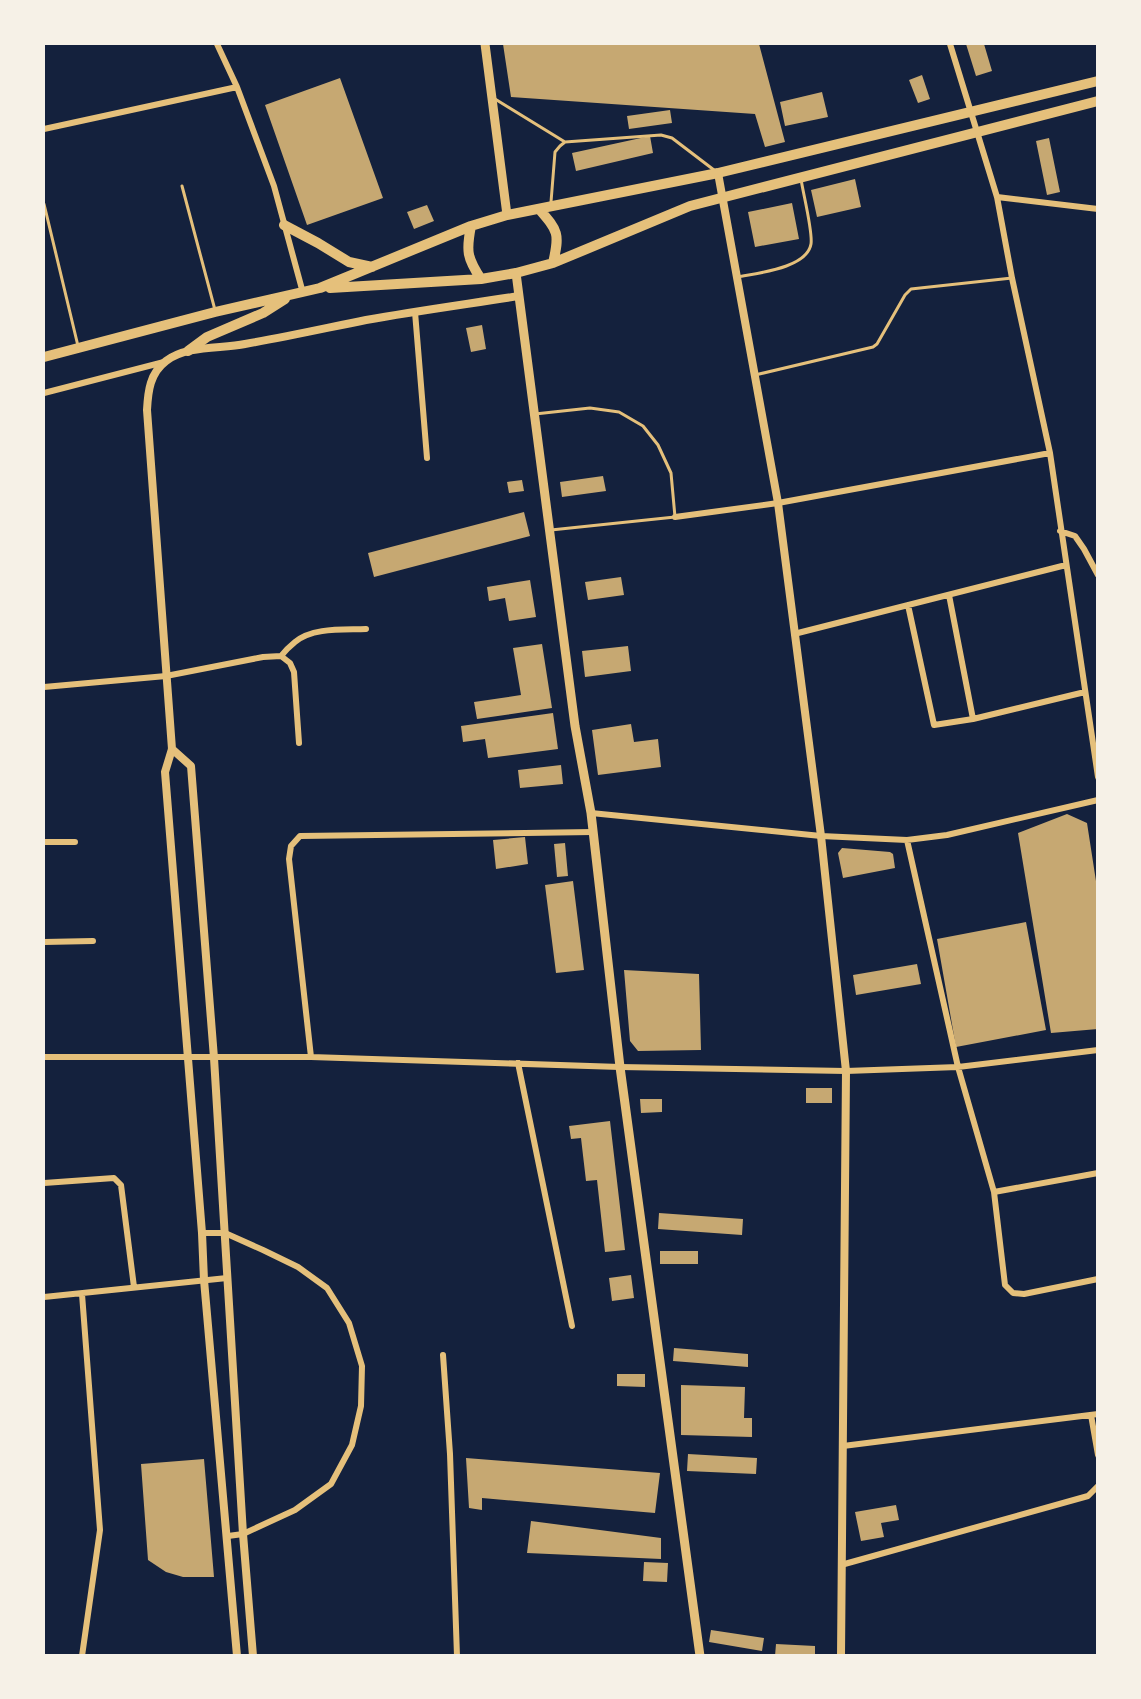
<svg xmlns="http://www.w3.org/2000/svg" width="1141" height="1699" font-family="'PT Sans Narrow',sans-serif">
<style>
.building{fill:#c6a872}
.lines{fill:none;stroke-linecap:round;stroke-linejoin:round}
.service{stroke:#e5c07b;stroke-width:3}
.minor{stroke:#e5c07b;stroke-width:6}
.tertiary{stroke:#e5c07b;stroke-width:8}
.secondary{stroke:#e5c07b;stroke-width:9}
.primary{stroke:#e5c07b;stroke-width:10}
</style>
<rect width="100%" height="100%" fill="#14213d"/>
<path class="building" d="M503,44H759L785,142L765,147L755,114L511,97Z
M966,44H984L992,71L976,76Z
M922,75L930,99L918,103L909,80Z
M340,78L383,198L307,225L265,105Z
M822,92L828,117L785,126L780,102Z
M670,110L672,123L629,129L627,116Z
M650,136L653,153L576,171L572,153Z
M1049,138L1060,192L1047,195L1036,141Z
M855,179L861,207L817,217L811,190Z
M792,203L799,239L755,247L748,212Z
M427,205L434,221L414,229L407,212Z
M482,325L486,349L471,352L466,328Z
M603,476L606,491L562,497L560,482Z
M522,480L524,491L509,493L507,482Z
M524,512L530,536L374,577L368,553Z
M621,577L624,595L588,600L585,582Z
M530,580L536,617L509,621L505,598L489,601L487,587Z
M542,644L552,708L477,719L474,702L521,695L513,648Z
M628,646L631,671L585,677L582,651Z
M553,713L558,749L488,758L485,739L463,742L461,726Z
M631,724L634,742L658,739L661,767L598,775L592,730Z
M561,765L563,784L520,788L518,770Z
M1067,814L1087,823L1098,894V1029L1051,1033L1018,833Z
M525,837L528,864L496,869L493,840Z
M565,843L568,876L557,877L554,844Z
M842,848L890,852L893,854L895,868L843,878L838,853Z
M573,881L584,970L556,973L545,885Z
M1026,922L1046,1030L956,1047L937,939Z
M917,964L921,984L856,995L853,975Z
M624,970L699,974L701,1050L638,1051L630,1041Z
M806,1088H832V1103H806Z
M640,1099H662V1112L641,1113Z
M610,1121L625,1250L605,1252L597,1180L586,1181L581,1138L571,1139L569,1126Z
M659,1213L743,1219L742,1235L658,1229Z
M660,1251H698V1264H660Z
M631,1275L634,1298L612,1301L609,1278Z
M674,1348L748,1354V1367L673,1361Z
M617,1374H645V1387L617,1386Z
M681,1385L745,1387L744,1418H752V1437L681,1435Z
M688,1454L757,1458L756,1474L687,1471Z
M466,1458L660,1473L655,1513L482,1498V1510L469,1508Z
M204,1459L214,1577H183L166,1572L148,1560L141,1464Z
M896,1505L899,1520L881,1523L884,1537L861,1541L855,1512Z
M531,1521L661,1538V1559L527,1553Z
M644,1562L668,1563L667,1582L643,1581Z
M711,1630L764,1638L762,1651L709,1642Z
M776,1644L815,1646V1656H775Z"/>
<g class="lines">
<path class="service" d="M495,99L565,142
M182,186L215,310
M551,202L555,152L560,146L565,142L661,135L672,138L714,170
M44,204L78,346
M738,277C758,273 807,268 811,244C813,232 803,193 801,179
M755,375L873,347L877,344L905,295L911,289L1012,278
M535,414L590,408L619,412L643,426L658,445L671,473L675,517L551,530"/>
<path class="minor" d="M217,44L237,87L274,186L303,293
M950,44L997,197L1012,278L1050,453L1098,777
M44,129L237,87
M997,197L1098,209
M415,312L427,458
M44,393L164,362
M675,517L778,503L1050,453
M1060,531L1075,536L1084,549L1098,575
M949,595L973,719
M908,605L934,725L973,719L1085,692
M794,634L1066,565
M281,656C285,651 290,646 295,642C313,627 344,630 366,629
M44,687L166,676L263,657L281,656L290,663L294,672L299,743
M591,813L821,836L907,840L947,835L1098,800
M907,840L958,1067L994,1192L1005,1285L1013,1293L1024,1294L1098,1279
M44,842H75
M44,942L93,941
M44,1057H311L620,1067L846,1071L958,1067L1098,1050
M311,1057L289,859L291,846L300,836L593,832
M518,1063L572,1326
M44,1183L114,1178L121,1185L134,1287
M994,1192L1098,1173
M202,1233H225L263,1250L298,1267L327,1288L349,1323L362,1366L361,1406L352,1445L331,1484L295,1510L243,1534L228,1536
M82,1294L100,1530L82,1656
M44,1297L227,1278
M443,1355L450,1454L457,1656
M1091,1415L1098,1455
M843,1446L1098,1414
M841,1565L1088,1496L1098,1486"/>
<path class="tertiary" d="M718,173L778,503L821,836L846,1071L841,1656
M172,749L191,766L214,1058L243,1534L253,1656
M237,1656L204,1280L202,1233L165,772L172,749L147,410C148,391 150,373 166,361C187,345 221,349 245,344C286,337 326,328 366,320C417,311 468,304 519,296"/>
<path class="secondary" d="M485,44L507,215
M516,273L575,726L591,813L620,1067L700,1656"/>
<path class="primary" d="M539,209C558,231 560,233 553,263
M284,225L318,243L349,262L372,267
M471,226C466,251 467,258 481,279
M330,288L481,279L516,273L553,263L690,206L1098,101
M188,351L207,337L263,313L285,299
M44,357L215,312L320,288L471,226L507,215L718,173L1098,81"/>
</g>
<rect width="1141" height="1699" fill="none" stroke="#f6f1e7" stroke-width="90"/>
</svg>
